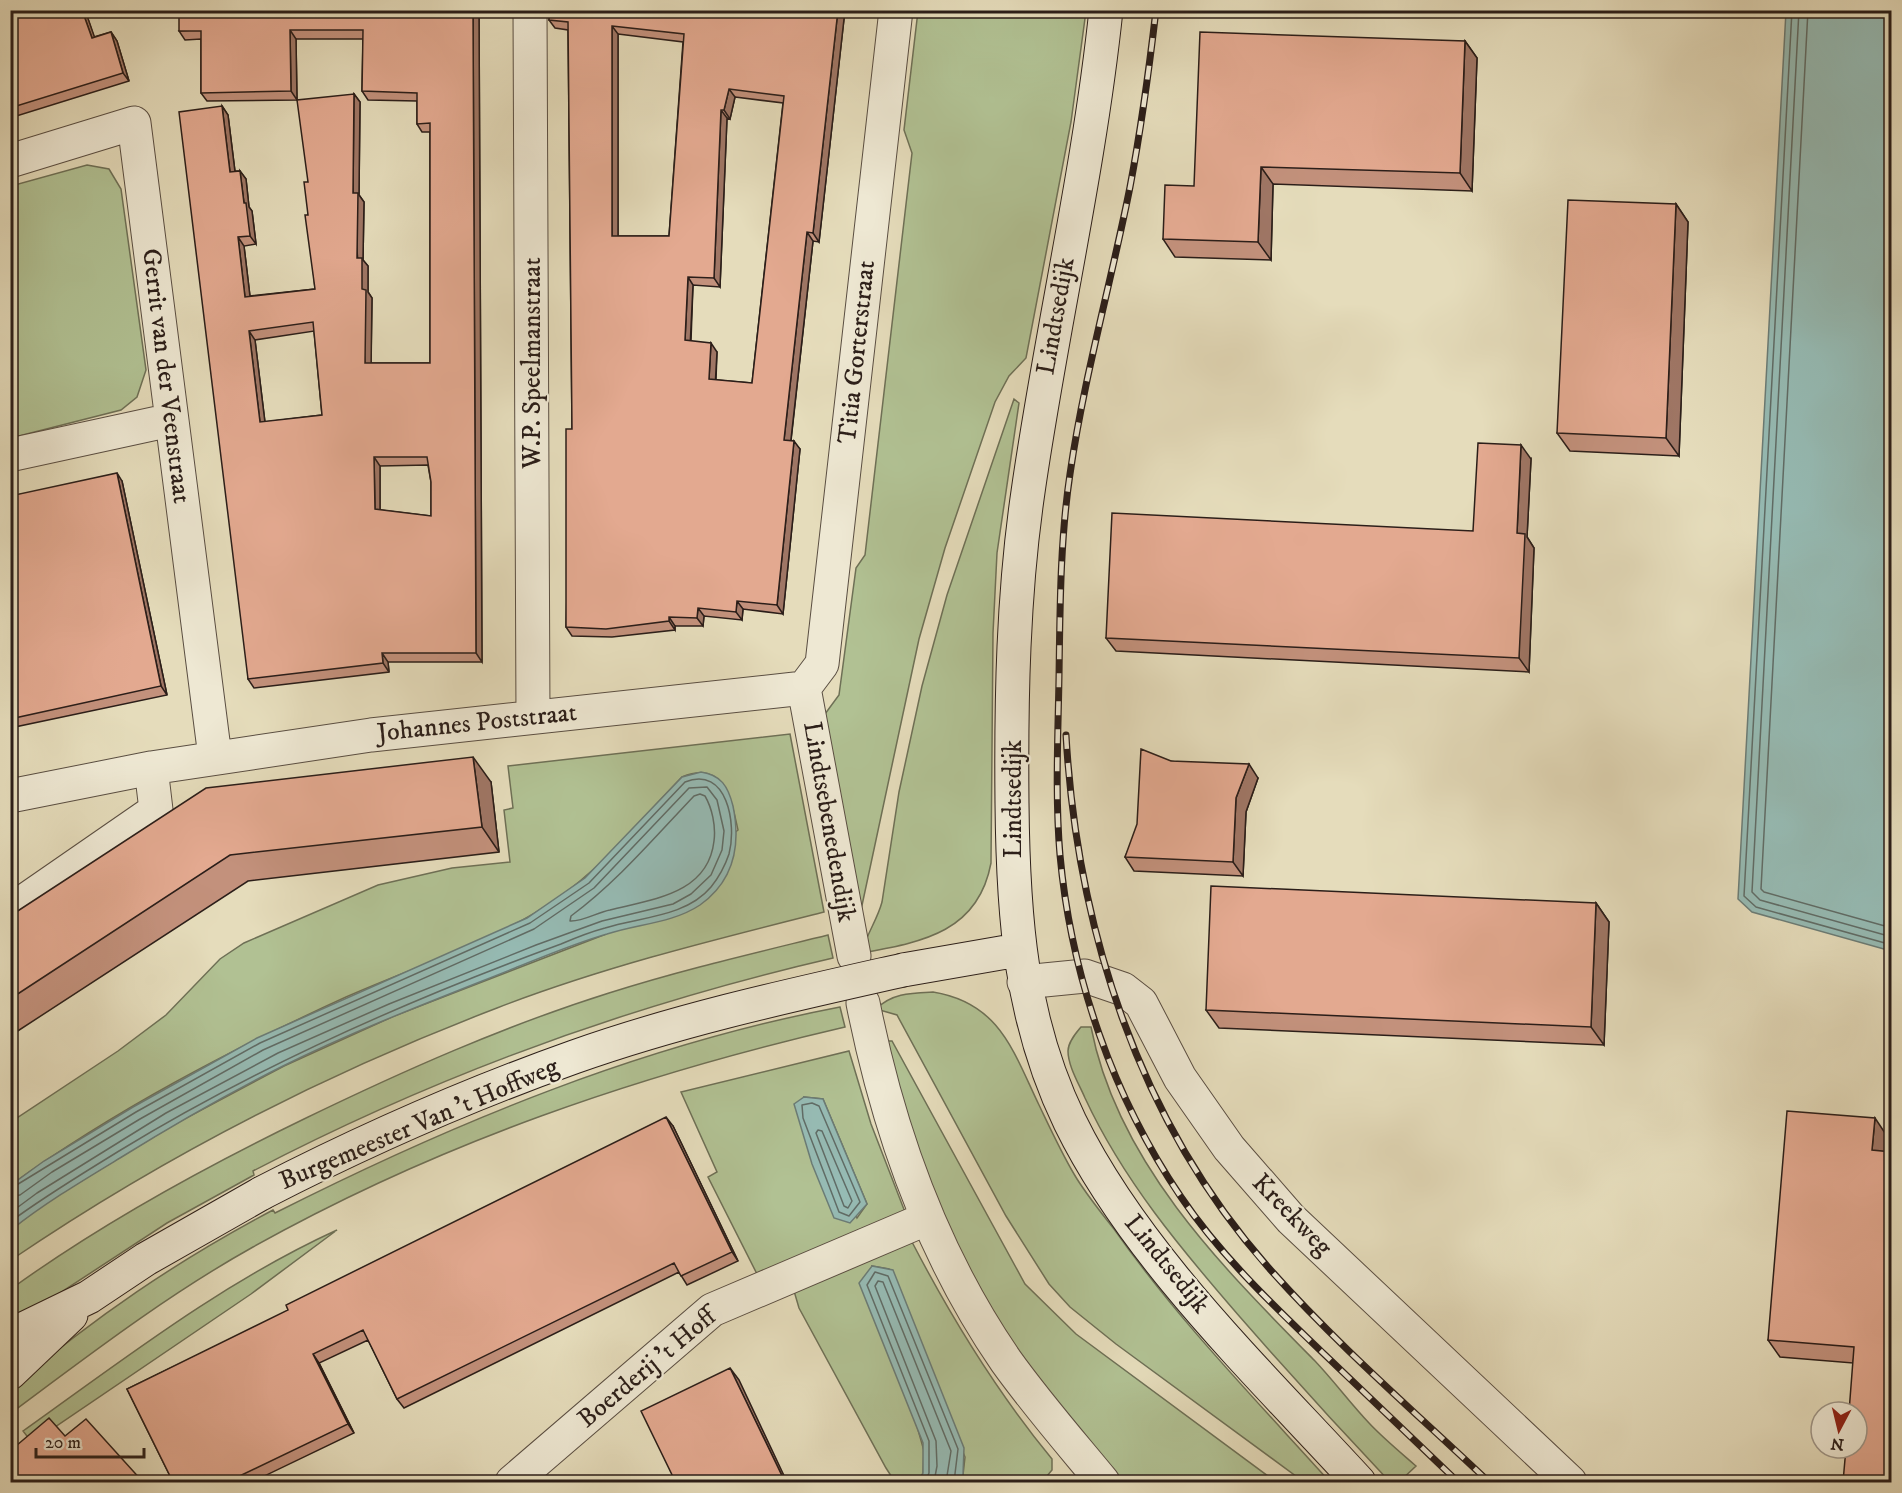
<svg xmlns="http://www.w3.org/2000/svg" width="1902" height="1493" font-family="'IM FELL DW Pica',serif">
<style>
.green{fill:#b1c193;stroke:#6e7056;stroke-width:1.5;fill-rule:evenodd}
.water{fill:#96bbb4;stroke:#6b7c76;stroke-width:1.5}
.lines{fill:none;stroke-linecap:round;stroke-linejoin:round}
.shore{stroke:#606c66;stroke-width:1.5}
.street-casing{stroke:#5a4e42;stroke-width:35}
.secondary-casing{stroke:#2b1e19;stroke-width:35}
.street{stroke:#eee8d3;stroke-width:33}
.secondary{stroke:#eee8d3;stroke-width:33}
.rail-casing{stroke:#2b1e19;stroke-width:7}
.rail{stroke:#eee8d3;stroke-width:4.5;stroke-dasharray:14;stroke-linecap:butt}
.secondary-bridge-casing{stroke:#2b1e19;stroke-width:35;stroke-linecap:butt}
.secondary-bridge{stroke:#eee8d3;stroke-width:33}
.wall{fill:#c3917c;stroke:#2b1e19;stroke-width:1.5;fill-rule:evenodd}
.shaded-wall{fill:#9f7665;stroke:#2b1e19;stroke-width:1.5}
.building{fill:#e3a990;stroke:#2b1e19;stroke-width:1.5;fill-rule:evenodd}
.labels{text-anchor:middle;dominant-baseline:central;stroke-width:4.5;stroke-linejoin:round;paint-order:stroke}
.street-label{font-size:26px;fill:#2b1e19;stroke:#eee8d3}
</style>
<rect width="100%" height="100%" fill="#e5dcbb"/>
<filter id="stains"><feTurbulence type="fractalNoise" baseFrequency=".00333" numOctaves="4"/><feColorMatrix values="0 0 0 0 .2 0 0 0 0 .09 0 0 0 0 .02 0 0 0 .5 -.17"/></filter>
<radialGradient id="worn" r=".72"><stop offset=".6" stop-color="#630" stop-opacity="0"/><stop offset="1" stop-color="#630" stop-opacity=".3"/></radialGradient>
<path class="green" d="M918,11H1086L1071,122L1026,358L1009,376L995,402L945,548L919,639L861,910L825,714L839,695L856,568L865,555L912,153L904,130Z
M87,165L109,169L121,189L146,370L137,397L121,410L11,438V186Z
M1014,399L1019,403L997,553L993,633L991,863C978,933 921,942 862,953C866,934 877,921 882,902L899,792L922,686L947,595Z
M790,734L824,912C713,940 603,967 497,1008C327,1073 161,1158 11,1260V1230L43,1204L173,1125L284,1066L394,1016L606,934L738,830C731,798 724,760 682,777C641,819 604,867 555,900C492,943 416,966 346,997C230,1050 115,1110 11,1185V1122L118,1051L166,1015L220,959L244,943L378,885L452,868L510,862L504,810L513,808L508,766Z
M828,935L833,958C629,1005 439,1074 253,1171L254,1175L167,1223L11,1325V1289C102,1223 203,1168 304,1119C403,1071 504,1026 609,993C681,970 755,953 828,935Z
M933,992C1000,1003 1013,1051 1039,1105C1050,1128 1061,1152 1074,1174C1085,1193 1100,1211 1114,1229C1178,1320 1256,1400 1330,1482H1304L1116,1344L1070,1307L1049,1284L1006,1216L897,1015L876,1009C892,993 911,993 933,992Z
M840,1007L845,1027C638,1075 439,1143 253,1247C167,1295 89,1355 11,1413V1388C95,1317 175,1262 273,1210L275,1213C455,1122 642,1045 840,1007Z
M1081,1027H1091C1117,1162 1222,1267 1315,1361C1334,1381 1350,1403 1369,1423C1383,1438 1400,1452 1416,1466L1399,1482H1390C1339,1428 1289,1373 1240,1317C1181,1249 1123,1180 1085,1098C1079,1084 1068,1066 1068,1051C1068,1042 1076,1033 1081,1027Z
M886,1041H892L1025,1284L1076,1334L1276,1482H1122L1056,1404L1004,1332L935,1205L881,1044Z
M849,1051L871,1124L905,1212L758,1276L708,1177L717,1172L681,1092ZM804,1097L823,1099L867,1204L857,1218Z
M337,1230L251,1294L49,1431L30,1440L23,1431C124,1359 223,1282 337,1230Z
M912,1242C952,1319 996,1391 1052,1459V1470L1042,1482H959L963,1475L965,1457L889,1269L872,1266L924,1451L923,1473L918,1482H895L886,1468L799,1308L794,1291Z"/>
<path class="water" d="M1786,11H1891V951L1752,912L1738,899Z
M701,772C721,775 728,786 733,806C741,845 735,880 700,905C673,923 638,924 607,934C576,943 545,956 515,968C437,999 358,1029 283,1066C227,1094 173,1125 120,1158C82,1181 45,1203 11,1230V1185L44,1161L133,1107L257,1038L527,918L585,878L682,777Z
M804,1097L823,1099L867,1204L850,1223L834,1218L812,1164L794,1104Z
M872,1266L893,1270L964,1448L963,1475L959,1482H918L923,1473V1443L859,1283Z"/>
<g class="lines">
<path class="shore" d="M1792,10L1744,896L1756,907L1892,945
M1799,10L1752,892L1760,900L1892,937
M1808,10L1761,889L1764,892L1892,928
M700,794L705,796C712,808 716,826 714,841C708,894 653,899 610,910C598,912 582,922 570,921L571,916C617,882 654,838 694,796Z
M812,1103L819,1106L860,1202L849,1216L839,1212L803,1118L802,1105Z
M818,1130L822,1131L852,1201L848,1208L844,1206L816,1133Z
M10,1189L136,1112L260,1043L530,923L589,883L685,782C727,765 737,824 729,854C725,866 719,877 711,887C686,917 640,917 605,928C590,932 575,938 561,944C408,1000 258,1066 119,1151C82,1174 45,1196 10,1222
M10,1197L20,1195L52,1172L140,1119L263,1050L534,929L594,888L689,788L707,787L717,800L724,831L722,850L711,875L691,894L673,904L602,921L536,945L389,1004L278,1053L166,1113L37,1193L10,1213
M925,1482L929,1473V1441L867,1285L875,1272L888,1276L958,1449L954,1482
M934,1482L937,1466L936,1441L875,1286L878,1281L883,1282L951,1451L946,1482"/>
<defs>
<path id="street" d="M530,10L533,716
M10,161L134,123L215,757
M10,455L171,420
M804,688L822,664L896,10
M804,688L854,956
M10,796L151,768L371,735L804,688
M10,911L156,810L151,768
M1024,982L1085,976L1123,989L1141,1003L1180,1078L1229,1148L1291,1219L1570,1482
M863,1003C888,1129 933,1255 1006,1361C1036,1403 1070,1442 1103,1482
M512,1482L712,1310L928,1218"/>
<path id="secondary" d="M1106,10C1089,172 1051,331 1028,492C1013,594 1011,699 1012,803C1013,915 1020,1019 1070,1122C1135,1255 1259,1373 1359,1482
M903,970L1018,950
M10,1338L21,1330L89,1297L146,1259L262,1193
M10,1373L71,1315"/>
</defs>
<use href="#street" class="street-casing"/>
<use href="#secondary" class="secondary-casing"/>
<use href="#street" class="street"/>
<use href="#secondary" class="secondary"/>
<defs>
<path id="rail" d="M1156,10C1149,70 1141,129 1130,187C1111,283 1084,377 1070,474C1060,541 1060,609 1059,677C1058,736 1055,796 1060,855C1071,976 1113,1097 1181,1197C1221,1256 1272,1304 1323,1353C1368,1396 1413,1439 1458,1482
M1066,735C1077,928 1138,1120 1268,1267C1336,1344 1415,1412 1489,1482"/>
</defs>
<use href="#rail" class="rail-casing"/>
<use href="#rail" class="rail"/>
<defs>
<path id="secondary-bridge" d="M262,1193C363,1141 467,1095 574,1057C681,1019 792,995 903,970"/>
</defs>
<use href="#secondary-bridge" class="secondary-bridge-casing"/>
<use href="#secondary-bridge" class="secondary-bridge"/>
</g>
<path class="wall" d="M10,10H85L94,37L111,32L117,41L129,81L10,118Z
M479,10L482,662H388L389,672L254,688L248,679L222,106L228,115L235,171H240L246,179L249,207L252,211L256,244L244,246L250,296L315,289L308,215V182L354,94L360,102L359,195L364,202L363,260L368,266V292L372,298L371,363H430V132H422L417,124V101L368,100L362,91L363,39H296L297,100L207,101L201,93V39L185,40L179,31ZM314,331L322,415L265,422L255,340ZM428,465L431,482V516L380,510V466Z
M550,10H845L819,242L813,241L791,441L800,449L783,614L743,609L742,620L704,616L703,626H675V630L612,637L572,636L566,627L572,429L568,30L555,28L549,20ZM618,34L683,42L669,236H618ZM735,97L783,103L752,383L716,380L717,352L691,341L693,285L720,287L727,118L730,119Z
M1465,41L1477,58L1472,191L1273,184L1271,260L1175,257L1163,239L1194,186Z
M1676,204L1688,222L1679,456L1570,451L1557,433Z
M1531,459L1527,537L1534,548L1529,672L1116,651L1106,638L1473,531Z
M122,481L167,695L10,728V496Z
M1171,761L1258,778L1246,812L1243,876L1134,871L1125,857Z
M491,782L499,852L248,881L10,1036V916Z
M1596,903L1609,922L1604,1045L1219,1028L1206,1010Z
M673,1126L738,1261L687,1285L679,1272L404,1408L397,1399L368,1340L319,1363L354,1433L252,1482H173L127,1389Z
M1887,1136L1886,1151L1853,1363L1780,1357L1768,1340Z
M65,1436L143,1482H20L10,1472V1451Z"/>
<path class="shaded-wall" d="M82,10H85L98,47L92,38Z
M473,10H479L482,662L476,653Z
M838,10H845L819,242L813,233Z
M612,26L618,34V244L612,236Z
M290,30L296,39L297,100L291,91Z
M111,32L117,41L129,81L123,73Z
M1465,41L1477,58L1472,191L1460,173Z
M729,89L735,97L730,119L724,110Z
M354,94L360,102L359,195L364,202L363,260L368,266V292L372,298L371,371L365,363L353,193Z
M222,106L228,115L236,180L230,172Z
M721,110L727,118L720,287L714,278Z
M1261,167L1273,184L1271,260L1258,242Z
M240,171L246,179L249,207L252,211L256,244L250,236L244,203Z
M1676,204L1688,222L1679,456L1666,438Z
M807,232L813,241L790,448L784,440Z
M238,237L244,246L251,305L245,297Z
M688,277L693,285L690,348L685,340Z
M249,331L255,340L266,431L260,422Z
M711,343L717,352L715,388L709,379Z
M794,441L800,449L783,614L777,605Z
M1521,445L1531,459L1527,537L1534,548L1529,672L1519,658L1517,533Z
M374,457L380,466V518L375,509Z
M117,473L122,481L167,695L161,686Z
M737,601L743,609L742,620L736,612Z
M698,608L704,616L703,626L697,618Z
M669,617L675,626V630L669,621Z
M382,653L388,662L389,672L383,663Z
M473,757L491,782L499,852L482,827Z
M1249,764L1258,778L1246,812L1243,876L1233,862L1236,798Z
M1596,903L1609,922L1604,1045L1591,1027Z
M666,1117L673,1126L738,1261L732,1252Z
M1875,1118L1887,1136L1885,1168L1872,1150Z
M313,1354L319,1363L354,1433L348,1424Z
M730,1368L739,1380L787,1482H785Z"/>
<path class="building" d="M10,10H82L92,38L111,32L123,73L10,108Z
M179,10H473L476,653H382L383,663L248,679L179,112L222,106L230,172L240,171L244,203H246L250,236L238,237L245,297L315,289L305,215H308L304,182H308L297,100L354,94L353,193H358L357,258H362V289L366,290L365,363H430V123L417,124V93L362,91L363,30H290L291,91L201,93V31H179ZM313,322L322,415L260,422L249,331ZM374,457H427L431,482V516L375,509Z
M550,10H838L813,233L807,232L784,440L794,441L777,605L737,601L736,612L698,608L697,618L669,617V621L606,629L566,627V429H572L568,22L549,20ZM612,26L684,34L669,236H612ZM729,89L784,96L752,383L709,379L711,343L685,340L688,277L714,278L721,110H724Z
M1200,32L1465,41L1460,173L1261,167L1258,242L1163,239L1165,185L1194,186Z
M1568,200L1676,204L1666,438L1557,433Z
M1478,443L1521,445L1517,533L1525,534L1519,658L1106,638L1112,513L1473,531Z
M117,473L161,686L10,719V496Z
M1141,749L1171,761L1249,764L1236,798L1233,862L1125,857L1137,824Z
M473,757L482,827L230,855L10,999V916L206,788Z
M1211,886L1596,903L1591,1027L1206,1010Z
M1787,1111L1875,1118L1872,1150L1892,1152V1482H1843L1846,1448H1857V1412H1849L1854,1347L1768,1340Z
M666,1117L732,1252L681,1276L674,1263L397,1399L363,1330L313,1354L348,1424L227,1482H173L127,1389L288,1310L286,1305Z
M730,1368L785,1482H673L675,1481L641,1411Z
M49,1418L65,1436L86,1419L143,1482H30L28,1480L25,1482H21L10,1470V1451Z"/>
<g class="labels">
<g class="street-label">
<text transform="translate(1056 316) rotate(-80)">Lindtsedijk</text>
<text transform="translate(857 352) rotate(-84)">Titia Gorterstraat</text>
<text transform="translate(532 363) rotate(-90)">W.P. Speelmanstraat</text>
<text transform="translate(166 376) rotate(83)">Gerrit van der Veenstraat</text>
<text transform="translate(477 723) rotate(-6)">Johannes Poststraat</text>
<text transform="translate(1013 799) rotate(-90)">Lindtsedijk</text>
<text transform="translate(829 822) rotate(80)">Lindtsebenedendijk</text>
<text transform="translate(419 1124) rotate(-23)">Burgemeester Van 't Hoffweg</text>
<text transform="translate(1292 1215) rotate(46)">Kreekweg</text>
<text transform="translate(1167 1264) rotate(51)">Lindtsedijk</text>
<text transform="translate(647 1368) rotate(-40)">Boerderij 't Hoff</text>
</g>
</g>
<rect width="1902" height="1493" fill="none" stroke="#e5dcbb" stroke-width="36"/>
<rect x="12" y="12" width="1878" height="1469" fill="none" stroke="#2b1e19" stroke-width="3"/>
<rect x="18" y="18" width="1866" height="1457" fill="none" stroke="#2b1e19" stroke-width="1.5"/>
<g transform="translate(1839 1430) rotate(187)"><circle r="28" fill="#eee8d3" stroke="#a09789" stroke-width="1.5"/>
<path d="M0-4.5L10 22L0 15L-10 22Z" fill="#8f2418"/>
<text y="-9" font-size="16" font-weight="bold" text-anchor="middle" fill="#2b1e19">N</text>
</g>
<path d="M36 1448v9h108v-9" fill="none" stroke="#2b1e19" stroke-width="3"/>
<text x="45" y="1448" font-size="18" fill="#2b1e19" stroke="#eee8d3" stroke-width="4.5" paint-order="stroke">20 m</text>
<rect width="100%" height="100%" filter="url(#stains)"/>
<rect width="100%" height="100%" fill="url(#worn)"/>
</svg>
